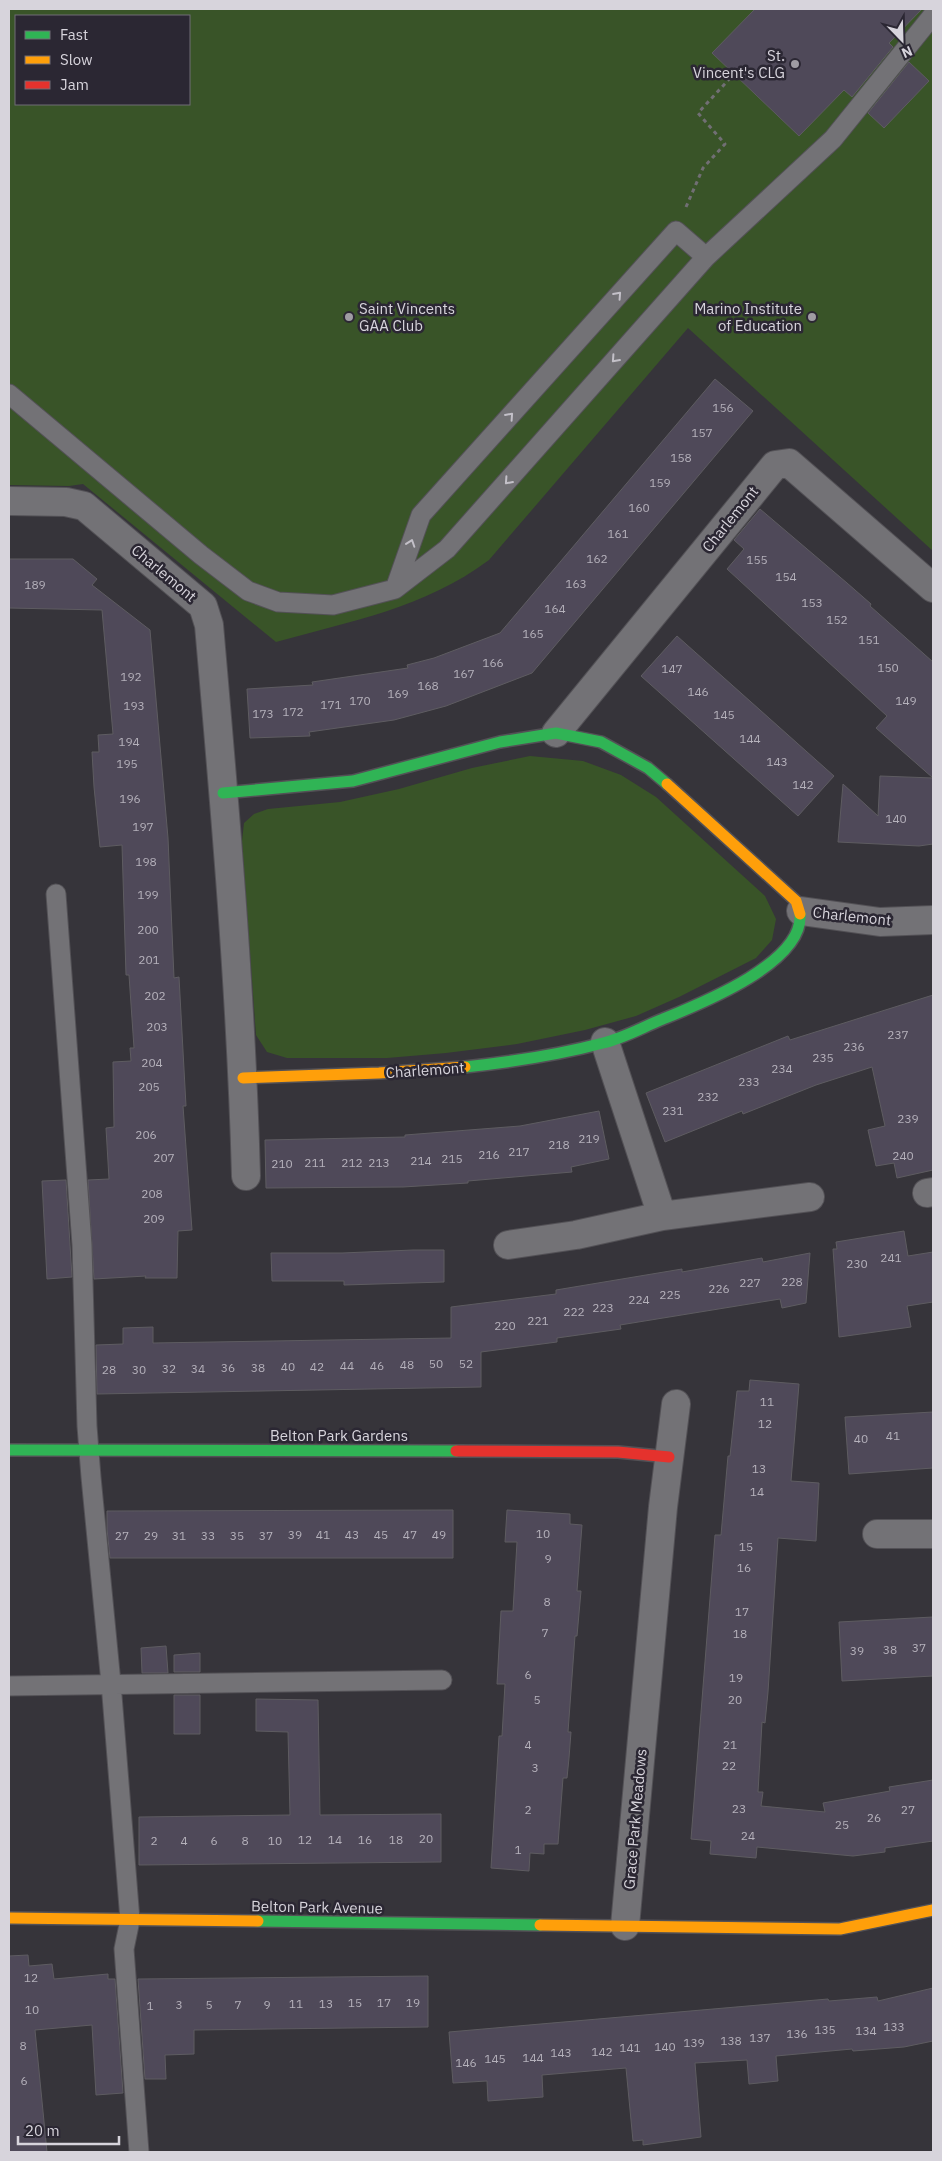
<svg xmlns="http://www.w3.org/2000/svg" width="942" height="2161" font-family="'IBM Plex Sans',sans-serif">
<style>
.green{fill:#395428;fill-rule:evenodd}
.building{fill:#4f4959;stroke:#5e5c61}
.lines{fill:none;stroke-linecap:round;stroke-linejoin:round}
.lane-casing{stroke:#535156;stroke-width:21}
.street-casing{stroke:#535156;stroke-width:30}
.fast-casing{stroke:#535156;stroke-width:14}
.slow-casing{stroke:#535156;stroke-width:14}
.jam-casing{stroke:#535156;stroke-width:14}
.path{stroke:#716f74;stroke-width:3;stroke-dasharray:4 4;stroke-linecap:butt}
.lane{stroke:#737276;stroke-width:19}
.street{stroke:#737276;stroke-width:28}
.fast{stroke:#30b455;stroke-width:11}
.slow{stroke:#ff9f0a;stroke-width:11}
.jam{stroke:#e5322d;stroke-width:11}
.oneway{stroke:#c3c0c8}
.poi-dot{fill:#9f9ca3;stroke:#2b2733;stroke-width:2}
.labels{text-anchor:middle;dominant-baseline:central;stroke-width:5;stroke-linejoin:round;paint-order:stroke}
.number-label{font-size:12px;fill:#b5b1bb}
.poi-label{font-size:15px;fill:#d7d4dc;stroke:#2b2733;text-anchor:end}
.street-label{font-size:15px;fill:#d7d4dc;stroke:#2b2733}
</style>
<rect width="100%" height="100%" fill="#36343a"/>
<path class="green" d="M9,9H933V551L688,328L489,560C425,608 351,621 276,642L83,484L69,486L9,485ZM16,16H189V104H16Z
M530,756L583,761L621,775L656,797L765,896L776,919L772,940L756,958L679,997L636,1016L585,1030L517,1044L446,1053L387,1058H287L267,1052L256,1035L242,841L244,823L254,814L268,809L340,802L399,789L472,768Z"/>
<path class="building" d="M755,9H922L889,43L893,47L852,97L844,90L799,136L712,53Z
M909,62L929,81L884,128L868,113Z
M715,379L753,411L532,673L446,706L394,720L309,732L310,736L250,738L247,689L313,685L312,682L408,668L407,665L434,658L500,633Z
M760,509L847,583L871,604L870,606L933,662V844L919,846L838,842L843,784L878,816L880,776L933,778L876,728L887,716L727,569L744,549L734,540Z
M9,559H73L97,579L92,585L150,630L168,838L174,978L179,977L186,1106H183L192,1230L178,1231L177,1278H145L146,1276L94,1279L88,1180L109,1179L106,1128L114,1127L113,1062L131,1061L130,1048H134L129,975H126L122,845L100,847L94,787L92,752H99L98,735L113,734L102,610L9,608Z
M677,636L834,776L798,816L641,676Z
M933,995V1170L897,1178L894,1163L876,1166L868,1130L885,1126L872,1067L816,1085L743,1114L742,1111L665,1142L646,1093L788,1036L790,1040Z
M599,1111L609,1159L571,1167L572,1172L468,1181V1183L403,1187L266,1188L265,1140L405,1137V1135L520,1126Z
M66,1180L72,1277L47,1279L42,1181Z
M904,1231L908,1256L933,1252V1302L907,1306L911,1327L839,1337L833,1249H837L836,1242Z
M413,1250H444V1282L344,1285V1281H272L271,1253H342Z
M810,1253L806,1303L782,1308L780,1299L620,1325L621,1329L557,1338V1342L481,1352V1387L97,1394L96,1345L123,1344V1328L153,1327V1343L451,1338V1307L556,1294V1290L682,1269V1272L762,1258L763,1262Z
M750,1380L799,1384L791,1481L819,1483L816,1541L778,1538L768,1692L765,1723L762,1722L760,1758L758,1792H763L761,1806L825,1812L823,1803L890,1791L889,1787L933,1780V1841L885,1848V1852L853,1856L757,1847L756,1858L710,1854L711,1841L691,1839L715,1535H721L728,1456H730L737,1391H749Z
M933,1412V1468L849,1474L845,1417Z
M453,1510V1558H110L107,1529V1511Z
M507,1510L570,1514V1524L582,1525L577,1591H581L577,1636H575L568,1732H571L569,1758L567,1778H563L558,1844H544V1854L530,1853L529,1871L491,1868L499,1736H502L505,1684H497L501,1611H513L517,1542H505Z
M933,1617V1676L842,1681L839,1622Z
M166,1646L168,1673H142L141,1648Z
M200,1653V1672H174V1655Z
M174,1695H200V1734H174Z
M256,1699L318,1700L320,1815L441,1814V1862L139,1865V1817L290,1815L288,1732L256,1731Z
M28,1955L29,1966L52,1964L54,1979L108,1974V1979H115L123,2093L96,2095L92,2025L35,2030L47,2152H9V1956Z
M428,1976V2027L194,2030V2054L165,2055L166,2079H145L138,1979Z
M933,1988V2041L904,2047L853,2051L852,2049L776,2056L778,2081L749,2084L747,2060L695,2063L701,2137L643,2145V2140L633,2141L626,2068L542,2075L543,2097L488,2101L487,2081L453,2083L449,2032L828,1999L829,2001L877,1997L878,2001Z"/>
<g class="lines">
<defs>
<path id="lane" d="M9,394L201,555L248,591L278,602L333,605L395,589L447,549L706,257L833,139L933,15
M395,589L421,515L676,231L706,257
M56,894L82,1245L87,1426L91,1477L111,1683L130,1920L124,1949L139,2152
M9,1686L442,1680"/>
<path id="street" d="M9,501L66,502L84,506L203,606L209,625C225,808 241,992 246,1176
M556,733L775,465L789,463L933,588
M801,911L880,922L933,920
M605,1042L662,1216
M927,1193L933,1192
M508,1245L576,1235L662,1216L810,1197
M877,1534H933
M625,1926L663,1507L676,1404"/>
<path id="fast" d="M223,793L353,781L500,742L556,733L601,742L648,768L667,784
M465,1067C511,1062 558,1055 603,1043C624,1038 643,1027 663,1019C700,1004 804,963 800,914
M9,1450L456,1451
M258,1921L540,1925"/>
<path id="slow" d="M667,784L796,901L800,914
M243,1078L379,1073L465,1067
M9,1918L258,1921
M540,1925L840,1929L933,1910"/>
<path id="jam" d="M456,1451L618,1452L669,1457"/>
</defs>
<use href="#lane" class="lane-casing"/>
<use href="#street" class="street-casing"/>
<use href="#fast" class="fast-casing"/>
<use href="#slow" class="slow-casing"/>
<use href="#jam" class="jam-casing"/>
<path class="path" d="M686,207L703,168L725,144L698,113L733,75"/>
<use href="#lane" class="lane"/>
<use href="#street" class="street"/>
<use href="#fast" class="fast"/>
<use href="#slow" class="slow"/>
<use href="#jam" class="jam"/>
</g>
<defs><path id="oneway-chevron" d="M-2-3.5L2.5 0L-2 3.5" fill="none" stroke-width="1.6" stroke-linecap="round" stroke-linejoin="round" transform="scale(1.25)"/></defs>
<g class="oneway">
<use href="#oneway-chevron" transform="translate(618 295) rotate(-48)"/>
<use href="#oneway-chevron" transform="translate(615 359) rotate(132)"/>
<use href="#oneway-chevron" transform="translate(510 416) rotate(-48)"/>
<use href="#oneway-chevron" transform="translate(508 481) rotate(132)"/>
<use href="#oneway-chevron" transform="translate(411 543) rotate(-71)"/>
</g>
<g class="poi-dot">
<circle cx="795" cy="64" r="5"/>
<circle cx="349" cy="317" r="5"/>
<circle cx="812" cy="317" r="5"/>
</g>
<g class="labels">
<g class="number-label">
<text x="723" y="407">156</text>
<text x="702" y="432">157</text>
<text x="681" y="457">158</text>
<text x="660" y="482">159</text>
<text x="639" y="507">160</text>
<text x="618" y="533">161</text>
<text x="597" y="558">162</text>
<text x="757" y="559">155</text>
<text x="786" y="576">154</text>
<text x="576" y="583">163</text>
<text x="35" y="584">189</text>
<text x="812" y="602">153</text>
<text x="555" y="608">164</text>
<text x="837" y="619">152</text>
<text x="533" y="633">165</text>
<text x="869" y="639">151</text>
<text x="493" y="662">166</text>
<text x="888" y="667">150</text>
<text x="672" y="668">147</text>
<text x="464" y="673">167</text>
<text x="131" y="676">192</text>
<text x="428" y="685">168</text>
<text x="698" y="691">146</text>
<text x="398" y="693">169</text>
<text x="360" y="700">170</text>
<text x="906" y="700">149</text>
<text x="331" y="704">171</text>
<text x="134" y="705">193</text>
<text x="293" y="711">172</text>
<text x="263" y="713">173</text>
<text x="724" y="714">145</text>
<text x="750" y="738">144</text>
<text x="129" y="741">194</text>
<text x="777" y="761">143</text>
<text x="127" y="763">195</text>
<text x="803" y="784">142</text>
<text x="130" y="798">196</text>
<text x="896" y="818">140</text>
<text x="143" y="826">197</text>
<text x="146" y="861">198</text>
<text x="148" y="894">199</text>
<text x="148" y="929">200</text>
<text x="149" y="959">201</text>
<text x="155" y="995">202</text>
<text x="157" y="1026">203</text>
<text x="898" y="1034">237</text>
<text x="854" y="1046">236</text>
<text x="823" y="1057">235</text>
<text x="152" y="1062">204</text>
<text x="782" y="1068">234</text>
<text x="749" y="1081">233</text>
<text x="149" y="1086">205</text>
<text x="708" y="1096">232</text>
<text x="673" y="1110">231</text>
<text x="908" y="1118">239</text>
<text x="146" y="1134">206</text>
<text x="589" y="1138">219</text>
<text x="559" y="1144">218</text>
<text x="519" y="1151">217</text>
<text x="489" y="1154">216</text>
<text x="903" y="1155">240</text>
<text x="164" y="1157">207</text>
<text x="452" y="1158">215</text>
<text x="421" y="1160">214</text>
<text x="315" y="1162">211</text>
<text x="352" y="1162">212</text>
<text x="379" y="1162">213</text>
<text x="282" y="1163">210</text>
<text x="152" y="1193">208</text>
<text x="154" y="1218">209</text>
<text x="891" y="1257">241</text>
<text x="857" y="1263">230</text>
<text x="792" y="1281">228</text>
<text x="750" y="1282">227</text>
<text x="719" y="1288">226</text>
<text x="670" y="1294">225</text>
<text x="639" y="1299">224</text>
<text x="603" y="1307">223</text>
<text x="574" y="1311">222</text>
<text x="538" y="1320">221</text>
<text x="505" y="1325">220</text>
<text x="436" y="1363">50</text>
<text x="466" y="1363">52</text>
<text x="407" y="1364">48</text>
<text x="347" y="1365">44</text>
<text x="377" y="1365">46</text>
<text x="288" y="1366">40</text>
<text x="317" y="1366">42</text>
<text x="228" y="1367">36</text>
<text x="258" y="1367">38</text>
<text x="169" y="1368">32</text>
<text x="198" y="1368">34</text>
<text x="109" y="1369">28</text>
<text x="139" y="1369">30</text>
<text x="767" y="1401">11</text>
<text x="765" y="1423">12</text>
<text x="893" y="1435">41</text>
<text x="861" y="1438">40</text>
<text x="759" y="1468">13</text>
<text x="757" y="1491">14</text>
<text x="543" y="1533">10</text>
<text x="295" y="1534">39</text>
<text x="323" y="1534">41</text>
<text x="352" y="1534">43</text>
<text x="381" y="1534">45</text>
<text x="410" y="1534">47</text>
<text x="439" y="1534">49</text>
<text x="122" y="1535">27</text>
<text x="151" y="1535">29</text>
<text x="179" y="1535">31</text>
<text x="208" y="1535">33</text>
<text x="237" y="1535">35</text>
<text x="266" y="1535">37</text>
<text x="746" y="1546">15</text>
<text x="548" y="1558">9</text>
<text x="744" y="1567">16</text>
<text x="547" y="1601">8</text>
<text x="742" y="1611">17</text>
<text x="545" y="1632">7</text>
<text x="740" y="1633">18</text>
<text x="919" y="1647">37</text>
<text x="890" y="1649">38</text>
<text x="857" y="1650">39</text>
<text x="528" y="1674">6</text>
<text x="736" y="1677">19</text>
<text x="537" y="1699">5</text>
<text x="735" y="1699">20</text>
<text x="528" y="1744">4</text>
<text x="730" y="1744">21</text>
<text x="729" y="1765">22</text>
<text x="535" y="1767">3</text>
<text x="739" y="1808">23</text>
<text x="528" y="1809">2</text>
<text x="908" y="1809">27</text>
<text x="874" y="1817">26</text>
<text x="842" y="1824">25</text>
<text x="748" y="1835">24</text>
<text x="426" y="1838">20</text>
<text x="305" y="1839">12</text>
<text x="335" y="1839">14</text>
<text x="365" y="1839">16</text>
<text x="396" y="1839">18</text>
<text x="154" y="1840">2</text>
<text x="184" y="1840">4</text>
<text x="214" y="1840">6</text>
<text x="245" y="1840">8</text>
<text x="275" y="1840">10</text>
<text x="518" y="1849">1</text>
<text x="31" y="1977">12</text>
<text x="355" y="2002">15</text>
<text x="384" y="2002">17</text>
<text x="413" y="2002">19</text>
<text x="296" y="2003">11</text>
<text x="326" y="2003">13</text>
<text x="179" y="2004">3</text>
<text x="209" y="2004">5</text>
<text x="238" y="2004">7</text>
<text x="267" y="2004">9</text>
<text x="150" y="2005">1</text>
<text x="32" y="2009">10</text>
<text x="894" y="2026">133</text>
<text x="825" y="2029">135</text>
<text x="866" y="2030">134</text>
<text x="797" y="2033">136</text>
<text x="760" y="2037">137</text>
<text x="731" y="2040">138</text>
<text x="694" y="2042">139</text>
<text x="23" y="2045">8</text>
<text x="665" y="2046">140</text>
<text x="630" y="2047">141</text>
<text x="602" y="2051">142</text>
<text x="561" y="2052">143</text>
<text x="533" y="2057">144</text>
<text x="495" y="2058">145</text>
<text x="466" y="2062">146</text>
<text x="24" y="2080">6</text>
</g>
<g class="poi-label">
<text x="785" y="55">St.<tspan x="785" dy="17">Vincent's CLG</tspan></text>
<text x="359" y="308" text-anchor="start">Saint Vincents<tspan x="359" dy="17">GAA Club</tspan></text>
<text x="802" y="308">Marino Institute<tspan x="802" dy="17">of Education</tspan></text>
</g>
<g class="street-label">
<text transform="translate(730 519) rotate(-51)">Charlemont</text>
<text transform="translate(164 573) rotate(40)">Charlemont</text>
<text transform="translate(852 916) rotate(6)">Charlemont</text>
<text transform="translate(425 1070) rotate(-4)">Charlemont</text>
<text x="339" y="1435">Belton Park Gardens</text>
<text transform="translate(635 1819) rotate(-85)">Grace Park Meadows</text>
<text transform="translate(317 1907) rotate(1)">Belton Park Avenue</text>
</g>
</g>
<rect width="942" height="2161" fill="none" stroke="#d7d4dc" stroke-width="20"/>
<rect x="15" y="15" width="175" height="90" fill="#2b2733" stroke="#706c77"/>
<rect x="25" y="31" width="25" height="8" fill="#30b455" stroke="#706c77"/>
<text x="60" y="40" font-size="15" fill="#d7d4dc">Fast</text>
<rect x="25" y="56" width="25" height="8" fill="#ff9f0a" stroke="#706c77"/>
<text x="60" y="65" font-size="15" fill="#d7d4dc">Slow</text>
<rect x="25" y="81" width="25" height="8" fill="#e5322d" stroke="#706c77"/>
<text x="60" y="90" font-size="15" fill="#d7d4dc">Jam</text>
<g transform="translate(902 40) rotate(157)" stroke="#2b2733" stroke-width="4" paint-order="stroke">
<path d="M0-4L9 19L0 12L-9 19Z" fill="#d7d4dc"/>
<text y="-8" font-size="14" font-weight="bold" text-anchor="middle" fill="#d7d4dc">N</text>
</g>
<path d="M18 2136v8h101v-8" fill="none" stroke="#d7d4dc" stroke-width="2.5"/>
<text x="25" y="2136" font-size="15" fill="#d7d4dc" stroke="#2b2733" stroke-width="4" paint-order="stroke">20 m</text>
</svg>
